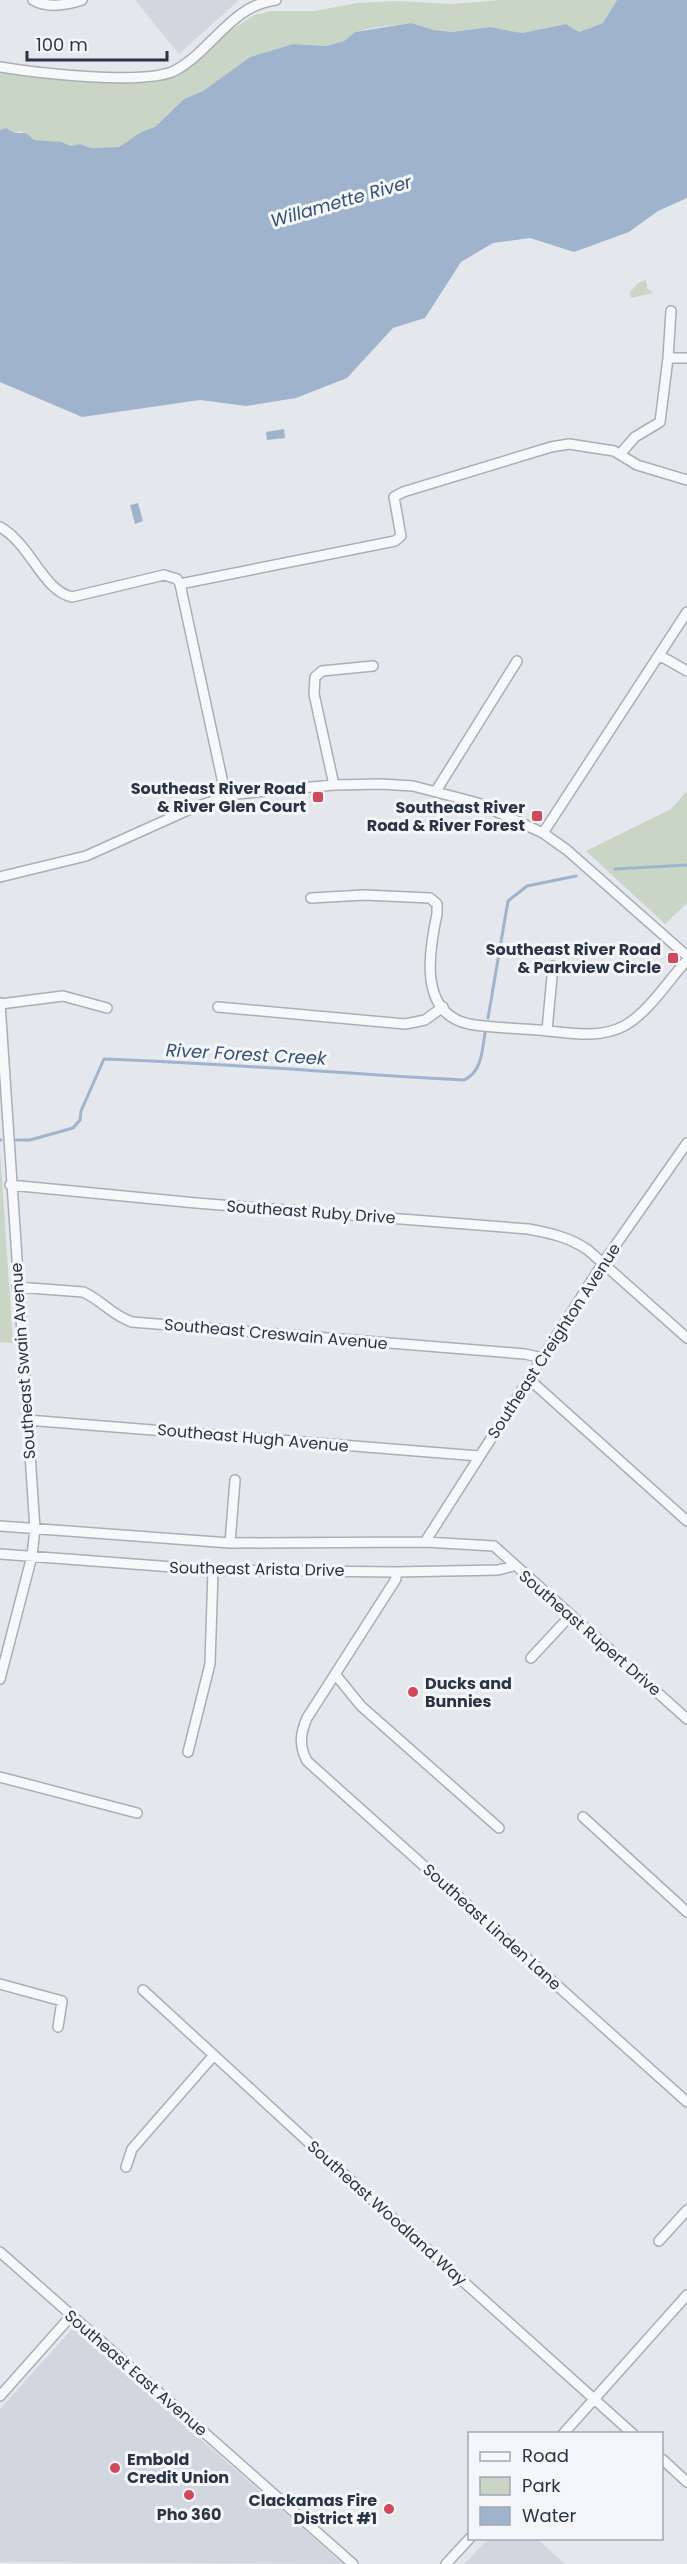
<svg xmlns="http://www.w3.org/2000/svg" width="687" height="2564" font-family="Poppins,sans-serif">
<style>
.built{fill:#d2d6de}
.green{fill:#c9d6c5}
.water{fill:#9fb4cc}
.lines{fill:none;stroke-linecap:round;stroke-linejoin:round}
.stream{stroke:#9fb4cc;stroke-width:3}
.minor-casing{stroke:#a9aeb7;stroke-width:12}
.minor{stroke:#f7f8fa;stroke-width:9}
.poi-dot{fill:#d1495b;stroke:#f4f6f9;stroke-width:2}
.labels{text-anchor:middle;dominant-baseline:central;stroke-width:6;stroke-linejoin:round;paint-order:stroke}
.poi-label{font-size:16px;font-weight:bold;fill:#2b3445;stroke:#f4f6f9;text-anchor:end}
.street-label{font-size:16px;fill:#2b3445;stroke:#f4f6f9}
.water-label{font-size:18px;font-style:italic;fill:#34527a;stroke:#f4f6f9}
</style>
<rect width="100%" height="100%" fill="#e4e7ec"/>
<path class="built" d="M135,0H239L179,54Z
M73,2328L291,2518L343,2564L0,2562V2409Z
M488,2539H537L565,2564H464Z"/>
<path class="green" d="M500,0H617L603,23L579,32L566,24L522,33L490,27L452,32L434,30L411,23L371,28L355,32L344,41L325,46L293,44L250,57L203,91L184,99L155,127L143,132L119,147L91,148L80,144L71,146L34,140L21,131L15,133L6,128L0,130V69L116,82L150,83L182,71L221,37L254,15L272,11H314L358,3L397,1L453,4Z
M646,280L647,288L653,293L631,298L630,292L638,283Z
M687,791V903L665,924L586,851L671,809Z
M0,1150L13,1343L0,1342Z"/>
<path class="water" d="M617,0H687V198L658,211L629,232L574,252L530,238L493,243L461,262L425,318L393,328L347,378L296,398L246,406L200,400L82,417L0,382V130L6,128L15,133H26L34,140L61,142L71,146L80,144L91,148L119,147L143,131L155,127L184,99L203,91L250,57L293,44L326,46L344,41L355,32L411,23L434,30L452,32L490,27L522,33L566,24L579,32L603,23Z
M284,429L285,438L267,440L266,432Z
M138,503L143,521L135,524L130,505Z"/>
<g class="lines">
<path class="stream" d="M615,869L687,865
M488,1018L508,901L527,886L576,876
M0,1140H1
M16,1140H30L73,1128L80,1120L81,1111L104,1059C224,1063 344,1074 464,1080C482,1072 482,1051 485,1033"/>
<defs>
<path id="minor" d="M33,0C47,8 67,5 82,0
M0,67C36,73 147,86 176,70C212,50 232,5 276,0
M668,358H687
M621,453L635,437L660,422L668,358L671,311
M0,527C31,544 42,590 72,597L164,575L177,579L180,584L226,797
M180,584L395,541L401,536L394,497L403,492L551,447L569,444L614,451L637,465L687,480
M659,655L687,671
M334,785L314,694L315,677L322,671L373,666
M436,791L517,661
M543,833L687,612
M0,877L86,856L195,807L236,794L334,785L381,784L413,786L478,803L543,833L567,850L687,956
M311,898L364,895L430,898L437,904V914C429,951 418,1013 469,1024C491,1028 516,1028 538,1030C566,1032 597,1040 624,1026C649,1012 668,981 687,960
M0,1003L35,1529L32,1556L0,1679
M0,1004L63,996L107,1008
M218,1007L405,1024L425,1020L443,1007
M547,1030L553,966
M10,1185L196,1203L528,1229C550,1233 569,1237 588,1250L687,1338
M17,1287L83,1292C102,1300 111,1315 132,1322L525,1354L543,1358
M530,1380L687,1521
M27,1420L479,1456
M0,1526L230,1543L425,1542L494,1546L687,1719
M425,1542L603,1263L687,1143
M230,1543L235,1480
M0,1554L213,1570L396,1572L498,1570L513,1566
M396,1572V1579L307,1718C300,1734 299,1746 307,1761L687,2102
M531,1658L570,1616
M335,1674L361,1706L499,1828
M188,1752L210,1664L213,1570
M0,1777L137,1813
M583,1817L687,1912
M0,1984L62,2001L58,2027
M143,1990L317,2150L633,2434
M126,2167L132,2149L214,2055
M659,2241L687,2210
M0,2252L353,2564
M0,2396L71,2316
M563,2434L687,2295
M662,2459L687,2482
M446,2564L470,2538"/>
</defs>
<use href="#minor" class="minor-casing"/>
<use href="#minor" class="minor"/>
</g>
<g class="poi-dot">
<rect x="312" y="791" width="12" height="12" rx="3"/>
<rect x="531" y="810" width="12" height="12" rx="3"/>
<rect x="667" y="952" width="12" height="12" rx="3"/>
<circle cx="413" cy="1692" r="6"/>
<circle cx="115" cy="2468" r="6"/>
<circle cx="189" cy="2495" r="6"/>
<circle cx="389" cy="2509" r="6"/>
</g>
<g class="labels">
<g class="poi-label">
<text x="306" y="788">Southeast River Road<tspan x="306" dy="18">&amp; River Glen Court</tspan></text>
<text x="525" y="807">Southeast River<tspan x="525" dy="18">Road &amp; River Forest</tspan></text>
<text x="661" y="949">Southeast River Road<tspan x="661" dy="18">&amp; Parkview Circle</tspan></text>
<text x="425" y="1683" text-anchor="start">Ducks and<tspan x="425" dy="18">Bunnies</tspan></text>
<text x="127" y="2459" text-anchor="start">Embold<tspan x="127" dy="18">Credit Union</tspan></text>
<text x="377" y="2500">Clackamas Fire<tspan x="377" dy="18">District #1</tspan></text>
<text x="189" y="2514" text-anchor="middle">Pho 360</text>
</g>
<g class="street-label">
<text transform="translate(311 1212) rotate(4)">Southeast Ruby Drive</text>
<text transform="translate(276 1334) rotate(5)">Southeast Creswain Avenue</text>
<text transform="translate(554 1341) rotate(-57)">Southeast Creighton Avenue</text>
<text transform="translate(23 1361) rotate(-94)">Southeast Swain Avenue</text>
<text transform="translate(253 1438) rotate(5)">Southeast Hugh Avenue</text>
<text transform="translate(257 1569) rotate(1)">Southeast Arista Drive</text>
<text transform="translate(590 1633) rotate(41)">Southeast Rupert Drive</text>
<text transform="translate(492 1927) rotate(42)">Southeast Linden Lane</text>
<text transform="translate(387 2213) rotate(42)">Southeast Woodland Way</text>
<text transform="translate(136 2373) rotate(41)">Southeast East Avenue</text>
</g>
<g class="water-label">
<text transform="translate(341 201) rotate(-16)">Willamette River</text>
<text transform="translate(246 1054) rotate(3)">River Forest Creek</text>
</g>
</g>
<rect x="468" y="2432" width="195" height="108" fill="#f4f6f9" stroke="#a4a8b1" stroke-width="1.5"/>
<rect x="480" y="2452" width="30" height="9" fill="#f7f8fa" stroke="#a4a8b1" stroke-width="1.5"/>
<text x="522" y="2462" font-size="18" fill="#2b3445">Road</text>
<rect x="480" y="2477" width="30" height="18" fill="#c9d6c5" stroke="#a4a8b1" stroke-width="1.5"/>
<text x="522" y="2492" font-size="18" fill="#2b3445">Park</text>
<rect x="480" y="2507" width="30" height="18" fill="#9fb4cc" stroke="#a4a8b1" stroke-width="1.5"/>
<text x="522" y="2522" font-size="18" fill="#2b3445">Water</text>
<path d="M27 51v9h140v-9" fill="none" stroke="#2b3445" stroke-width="3"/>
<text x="36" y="51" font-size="18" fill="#2b3445" stroke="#f4f6f9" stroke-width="4.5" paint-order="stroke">100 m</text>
</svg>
